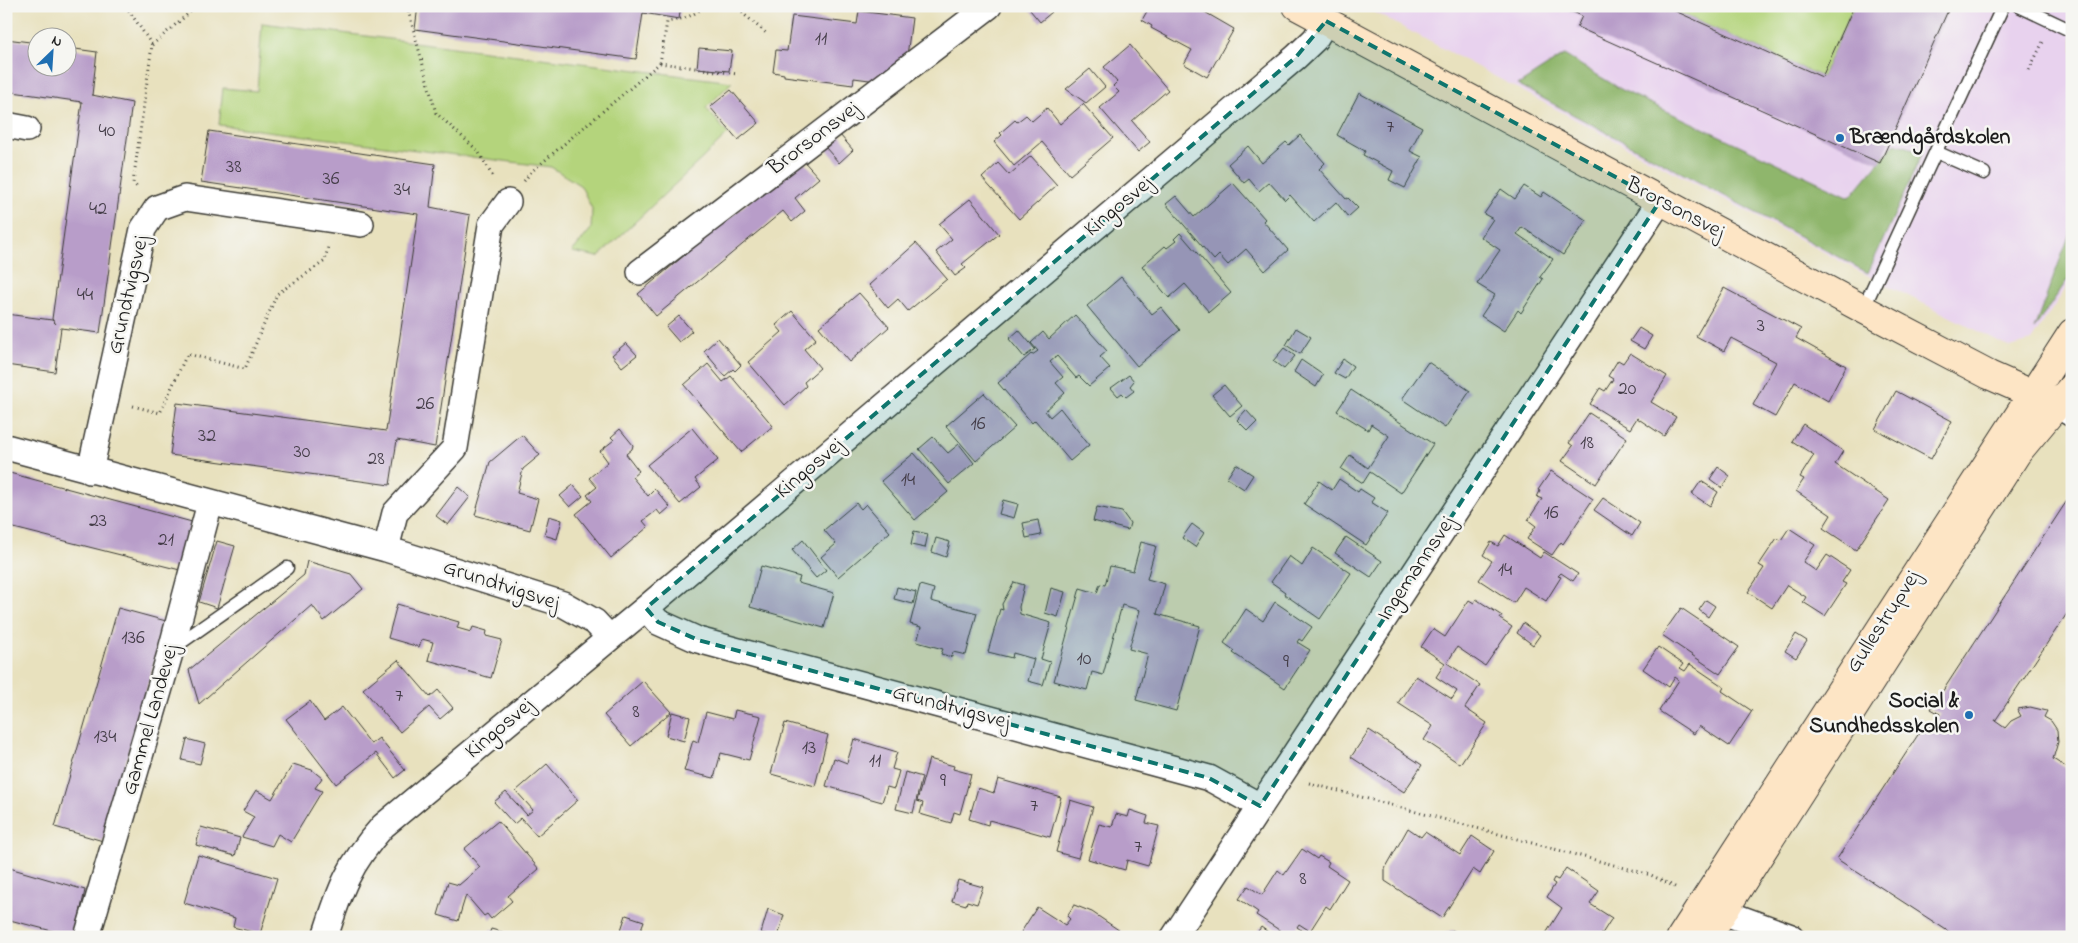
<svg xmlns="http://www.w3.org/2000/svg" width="2078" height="943" font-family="'Indie Flower',sans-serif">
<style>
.built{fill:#e8d2ee}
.green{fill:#b4d47c;stroke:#68784c}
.forest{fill:#8fb66c;stroke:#566944}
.building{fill:#b89dc9}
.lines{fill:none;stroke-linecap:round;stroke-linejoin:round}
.lane-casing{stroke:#3b3a34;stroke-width:15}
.street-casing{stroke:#3b3a34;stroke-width:28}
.secondary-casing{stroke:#3b3a34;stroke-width:30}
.path{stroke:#3b3a34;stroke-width:3;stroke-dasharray:1 4;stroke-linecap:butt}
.lane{stroke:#fff;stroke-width:12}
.street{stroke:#fff;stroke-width:25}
.secondary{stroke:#fde5c5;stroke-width:28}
.marked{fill:#0f766e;fill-opacity:0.2;stroke:#0f766e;stroke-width:4;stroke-dasharray:10 6;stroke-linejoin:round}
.poi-dot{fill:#1f6fb2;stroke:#f6f6f2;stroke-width:2}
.labels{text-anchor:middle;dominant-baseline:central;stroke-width:5;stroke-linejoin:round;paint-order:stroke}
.number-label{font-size:20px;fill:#433c47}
.poi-label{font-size:22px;font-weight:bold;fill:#1c1c1c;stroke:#f6f6f2;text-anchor:start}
.street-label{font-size:22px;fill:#1c1c1c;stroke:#f6f6f2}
</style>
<rect width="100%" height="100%" fill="#f6f6f2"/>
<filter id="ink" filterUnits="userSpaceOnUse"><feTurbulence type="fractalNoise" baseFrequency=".02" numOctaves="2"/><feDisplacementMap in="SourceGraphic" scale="10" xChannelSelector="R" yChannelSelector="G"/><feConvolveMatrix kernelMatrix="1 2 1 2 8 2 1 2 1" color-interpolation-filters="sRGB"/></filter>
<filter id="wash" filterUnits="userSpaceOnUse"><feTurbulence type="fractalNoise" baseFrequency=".0096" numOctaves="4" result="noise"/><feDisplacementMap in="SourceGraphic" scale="20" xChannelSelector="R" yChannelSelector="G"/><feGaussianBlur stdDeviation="1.12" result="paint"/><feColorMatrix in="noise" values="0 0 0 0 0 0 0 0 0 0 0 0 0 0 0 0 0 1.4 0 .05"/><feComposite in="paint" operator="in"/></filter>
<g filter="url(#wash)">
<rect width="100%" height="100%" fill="#e8e1be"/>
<path class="built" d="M1363,6H2072V279L2031,341L2010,347L1855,269Z"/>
<path class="green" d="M1664,6H1854L1822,77Z
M262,23L732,82L706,108L728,134L598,257L572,252L591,229L592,209L581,186L551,167L219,125L223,88L257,91Z"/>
<path class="forest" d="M1564,55L1624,91L1850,197L1895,143L1923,152L1868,273L1518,85Z
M2072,228V273L2034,329Z"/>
<g id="blocks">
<path class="building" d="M418,6H681L679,19L643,13L636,59L415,29Z
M1034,6H1047L1052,12L1040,22L1030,10Z
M1150,6H1155L1161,10L1164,6H1187L1194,11L1196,7L1234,29L1207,77L1184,64L1192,50L1151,28L1152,26L1142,20Z
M1560,6H1664L1822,77L1854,6H1950L1880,163L1577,27L1582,16Z
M859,11L912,18L907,56L877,81L854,78L853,85L784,76V74L773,72L776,50L787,51L792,16L857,24Z
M6,39L38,43V68H68V48L97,52L92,95L132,103L100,333L61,328L55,372L6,365V314L52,320L56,324L52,319L82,102L6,91Z
M1130,45L1168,90L1132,121L1150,142L1138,152L1100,108L1119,92L1113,86L1117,82L1104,67Z
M699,48L732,51L729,71L697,68Z
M1090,69L1105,87L1086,103L1066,89Z
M731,90L759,123L738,140L710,107Z
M1359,93L1422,127L1410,151L1422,157L1405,188L1389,180L1393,171L1363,155L1365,151L1337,135Z
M1083,104L1113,138L1070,175L1042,142L1014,166L994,142L1002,135L1000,133L1015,120L1017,122L1026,115L1032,121L1047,108L1060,124Z
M209,131L435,164L430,207L470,215L435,447L397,440L390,485L170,455L177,403L386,431L418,214L201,182Z
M840,135L853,150L839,163L826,148Z
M1300,135L1325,163L1319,169L1346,199L1348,198L1358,208L1348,217L1336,202L1314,222L1290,195L1285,200L1269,182L1259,191L1249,179L1244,183L1228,164L1248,146L1262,163L1286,142L1289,145Z
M1031,156L1057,185L1019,219L982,178L998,163L1009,175Z
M801,158L819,178L795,198L805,211L792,222L783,211L656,316L638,294Z
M1233,183L1265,219L1263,221L1288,250L1265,271L1246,249L1228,265L1219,255L1214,260L1166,204L1176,196L1194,217Z
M1524,186L1541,197L1544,192L1586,220L1563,255L1522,227L1517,234L1553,259L1540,277L1543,279L1521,313L1518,310L1504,331L1481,316L1495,295L1477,284L1500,250L1481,237L1493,219L1484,214L1501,189L1515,199Z
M970,199L999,234L962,264L966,268L955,276L936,252L952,239L939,224Z
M1180,233L1231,293L1209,312L1185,284L1169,298L1142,266L1165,246L1167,248L1176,241L1174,239Z
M916,243L947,279L908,311L898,299L888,308L869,285Z
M1121,277L1152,314L1161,307L1180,330L1137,366L1087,306Z
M1724,288L1801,329L1796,338L1846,366L1828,401L1795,382L1775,417L1753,405L1776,362L1731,338L1724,351L1696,336Z
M859,293L889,327L849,362L819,327Z
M792,311L816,339L804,349L820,368L804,382L806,386L785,405L748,362L782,332L776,325Z
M1075,315L1107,351L1100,357L1110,368L1089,386L1079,376L1076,378L1057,356L1050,362L1063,377L1056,383L1065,393L1045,411L1050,417L1060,408L1089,445L1070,461L1035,420L1032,423L998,383L1031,354L1032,355L1038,351L1031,343L1043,332L1049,339Z
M679,316L692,331L679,342L666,327Z
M1296,328L1311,337L1300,354L1286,345Z
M1639,328L1652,336L1644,349L1630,341Z
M1019,330L1035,349L1024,357L1009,339Z
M718,338L741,365L735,371L733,369L725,376L704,351Z
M626,343L637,355L622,367L612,355Z
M1284,348L1295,356L1284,369L1273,361Z
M1630,353L1667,376L1651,402L1676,417L1664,436L1637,418L1630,429L1590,404L1600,388L1605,391L1613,379L1608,376L1618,360L1623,363Z
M1343,359L1353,366L1345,379L1334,373Z
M1301,360L1323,375L1316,387L1294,372Z
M1428,362L1470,391L1445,428L1402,399Z
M708,364L723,382L731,376L773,426L741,452L684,385Z
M1129,375L1134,381L1130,386L1134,391L1126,397L1122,393L1118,396L1111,388Z
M1224,385L1242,406L1230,416L1212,395Z
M1351,390L1433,444L1401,493L1370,472L1363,483L1341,469L1350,455L1368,468L1389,436L1371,424L1368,430L1337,411Z
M1896,391L1952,421L1931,459L1875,429Z
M984,393L1015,427L976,461L946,426Z
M1246,410L1257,422L1248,431L1237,420Z
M1589,413L1627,438L1596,484L1562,461L1573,446L1569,443Z
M1803,424L1843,451L1835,464L1889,500L1856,550L1823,528L1831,515L1796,491L1804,479L1800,477L1814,455L1792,441Z
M692,428L718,460L695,479L701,487L680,504L647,465Z
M620,429L633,445L632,449L626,454L639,471L632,477L648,496L655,489L670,507L661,515L657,510L643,521L648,527L611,558L576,514L592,501L587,495L597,487L589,478L608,462L600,451L614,440L611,437Z
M522,435L540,455L523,469L517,493L538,499L530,530L475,515L490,462Z
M933,437L948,453L959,444L974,463L949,484L919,449Z
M914,453L948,492L915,520L881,481Z
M1236,464L1253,475L1244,489L1227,478Z
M1718,467L1730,476L1722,488L1710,479Z
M1551,471L1593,499L1563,544L1561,542L1552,555L1527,539L1536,526L1528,520L1542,499L1537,497L1540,491L1538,490Z
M6,472L192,522L180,570L6,526Z
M1339,479L1358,492L1360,489L1374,498L1371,502L1388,513L1366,545L1304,504L1319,481L1332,490Z
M1701,481L1718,492L1710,506L1692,494Z
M573,485L583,496L570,507L560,496Z
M458,487L470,497L448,525L436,516Z
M2072,493V606L1995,721L2005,728L2011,721L2021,716L2017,709L2030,707L2047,711L2044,717L2051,721L2057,730L2058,742L2053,759L2072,771V934L2070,937H1957L1837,859L1925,724L1931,727L1940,714L1931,709Z
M1603,498L1640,523L1632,536L1594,510Z
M1003,500L1018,504L1014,518L999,514Z
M856,503L861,509L866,504L890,532L838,577L821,557L836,544L824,530Z
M1097,507L1122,512L1130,523L1128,530L1093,521Z
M549,516L562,520L557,539L544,535Z
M1038,520L1041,535L1026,538L1023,523Z
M1192,524L1204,533L1195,547L1182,538Z
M1789,528L1815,545L1803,562L1816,571L1827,555L1850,570L1842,582L1846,584L1825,616L1803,602L1806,597L1787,585L1772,608L1748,592L1764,568L1759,565L1777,538L1781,540Z
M914,531L928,534L925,548L911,545Z
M1505,535L1540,558L1544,552L1578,574L1573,581L1561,573L1558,576L1561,577L1546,601L1524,587L1514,603L1479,580L1492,561L1483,555L1491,542L1498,546Z
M1346,537L1382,561L1371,577L1335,553Z
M936,538L950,542L946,557L932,552Z
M803,540L826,570L816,578L792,550Z
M217,541L235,546L217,608L199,602Z
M1141,542L1156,546L1147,579L1165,584L1157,614L1200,626L1176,711L1136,700L1148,654L1129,649L1140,610L1122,605L1103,675L1092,672L1087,690L1054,681L1080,588L1097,593L1100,584L1105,585L1110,566L1133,571Z
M1313,548L1351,573L1320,619L1284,594L1285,592L1271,582L1289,556L1302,566Z
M307,561L351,574L363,589L324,621L312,605L199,704L189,670L304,575Z
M761,566L800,577L798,583L834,593L824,628L750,607Z
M1014,582L1024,585L1019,607L1020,614L1051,623L1041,659L1050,662L1043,685L1028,681L1034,659L1013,653L1012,658L988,652L1000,609L1003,610L1002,604Z
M920,585L934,589L931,601L977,613L966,655L953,652L952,657L941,654L943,649L917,642L921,627L910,624Z
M897,587L916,592L913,604L894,599Z
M1051,588L1065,592L1058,617L1045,613Z
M1476,599L1502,616L1500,619L1512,627L1485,666L1457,647L1447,663L1480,685L1465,708L1487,723L1460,764L1424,740L1433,726L1398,703L1416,676L1452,699L1457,691L1436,677L1445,663L1421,647L1433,629L1445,637L1469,600L1474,603Z
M1706,600L1715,606L1708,617L1699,610Z
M1275,602L1312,627L1302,641L1299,639L1297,642L1310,650L1285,688L1233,653L1235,651L1224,643L1246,609L1263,621Z
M397,604L459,622L457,628L471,632L473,627L487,631L486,636L502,640L491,678L428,660L433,642L422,639L419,647L388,638Z
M118,608L166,621L103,841L55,827Z
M1681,608L1739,647L1720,674L1662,635Z
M1523,623L1540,635L1533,645L1517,633Z
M1796,634L1807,641L1796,658L1785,651Z
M1658,647L1683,664L1680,668L1685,671L1690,664L1724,687L1722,691L1752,711L1729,746L1699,726L1694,734L1659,711L1679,680L1675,677L1669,687L1643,669Z
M398,660L430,697L438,690L453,708L440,719L429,707L400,732L363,689Z
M643,681L671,712L631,746L604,715Z
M310,701L324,721L342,707L371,744L379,738L405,770L395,778L376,753L336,784L286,719Z
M735,710L761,716L749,760L721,753L714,778L684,771L693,740L698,742L706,712L733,719Z
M672,712L690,717L684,741L666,736Z
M785,723L828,735L815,786L771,774Z
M1369,730L1422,765L1404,792L1351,757Z
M187,739L205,744L200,764L182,760Z
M854,739L897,752L892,769L899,771L894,789L887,787L882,802L826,786L834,758L847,763Z
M929,759L954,766L953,769L971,774L960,814L954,812L951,823L920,814L923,803L917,801Z
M293,764L312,770L322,778L315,788L322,791L291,842L278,834L272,846L242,837L254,817L243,811L256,790L272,799Z
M547,764L578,800L537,836L521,818L514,824L494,802L506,792L527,815L533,810L516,791Z
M905,772L922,777L913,813L896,809Z
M998,779L1061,797L1050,837L989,820L988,825L969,819L978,788L994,793Z
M1070,800L1093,807L1078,858L1056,852Z
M1130,810L1148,816L1146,823L1159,826L1148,866L1127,860L1125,870L1088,859L1099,824L1112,827L1116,814L1128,817Z
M498,821L539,869L508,896L512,901L491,919L487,914L484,916L466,895L458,921L438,915L448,882L459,885L480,867L464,849Z
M201,827L240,838L235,856L196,845Z
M1408,828L1421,837L1425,832L1460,855L1472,836L1494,851L1480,874L1473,869L1442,918L1385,881V869Z
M1302,849L1317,859L1319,856L1329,862L1327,866L1348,880L1330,909L1326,906L1310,931L1299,924L1297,927L1311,937H1296L1292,934L1290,937L1256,915L1258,912L1239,899L1248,886L1262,895L1278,870L1284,875Z
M198,855L277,878L260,934L233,927L235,918L184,903Z
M6,867L85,890L75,937L6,919Z
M1566,868L1599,891L1590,904L1612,918L1600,937H1547L1545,935L1562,908L1547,897L1555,884L1552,882L1554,878L1558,880Z
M958,880L983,887L977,904L967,901L966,905L952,901Z
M1074,905L1092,912L1129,937H1018L1037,907L1065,925L1070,919L1067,916Z
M768,909L784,915L778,937L761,933Z
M626,915L644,921L638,937L620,933Z
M1261,927L1275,937H1254Z
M491,929L509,934L508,937H488Z
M1452,930L1466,937H1443L1444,934Z"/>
</g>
</g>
<g filter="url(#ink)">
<use href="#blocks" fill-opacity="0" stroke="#3b3a34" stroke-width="1"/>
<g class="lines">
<defs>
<path id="lane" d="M2019,6L2072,31
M1936,152L1984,173
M1863,309L2003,6
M173,648L287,568"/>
<path id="street" d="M6,125L27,129
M640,272L989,6
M2057,405L2072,414
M6,447L386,549L563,604L595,622L609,637
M90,471L143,229L157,208L185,198L361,224
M386,549L395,513L455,448L491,225L508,202
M646,608L658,622L698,640L1209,778L1260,806
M1706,902L1723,912L1791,937
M87,937L171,650L210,503
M325,937C340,889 349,864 383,826L646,608L1296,57L1315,39L1326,21
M1174,937L1660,201"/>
<path id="secondary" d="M1297,6L1863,309L1989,375L2057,405
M1681,937L2072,333
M1707,937L2017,453L2072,387"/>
</defs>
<use href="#lane" class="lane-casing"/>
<use href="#street" class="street-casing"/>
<use href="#secondary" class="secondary-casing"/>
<path class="path" d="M126,6L152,45L133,183L139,189
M407,6L436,113L478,151L494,179
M734,6L766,33
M152,45L197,6
M660,63L667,22C682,19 693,17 704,6
M2029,70L2043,42
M524,181L531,172L660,63L737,74
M133,406L160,413L187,354L245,369L277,294L325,261L328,247
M1309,783L1651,875L1677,888"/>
<use href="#lane" class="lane"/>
<use href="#street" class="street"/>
<use href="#secondary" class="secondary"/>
</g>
</g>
<path class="marked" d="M1326,21L1660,201L1260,806L1209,778L698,640L658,622L646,608L1296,57Z"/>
<g class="poi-dot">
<circle cx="1840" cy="138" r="5"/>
<circle cx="1969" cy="715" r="5"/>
</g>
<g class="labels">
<g class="number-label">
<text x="821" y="39">11</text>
<text x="1390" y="127">7</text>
<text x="107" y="131">40</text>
<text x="234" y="167">38</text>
<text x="331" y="179">36</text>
<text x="402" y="190">34</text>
<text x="98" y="209">42</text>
<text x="85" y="295">44</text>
<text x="1761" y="326">3</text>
<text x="1627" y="389">20</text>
<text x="425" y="404">26</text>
<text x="978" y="424">16</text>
<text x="207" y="436">32</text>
<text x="1587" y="443">18</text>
<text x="302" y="452">30</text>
<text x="376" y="459">28</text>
<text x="908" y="480">14</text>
<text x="1551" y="513">16</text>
<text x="98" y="521">23</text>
<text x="166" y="540">21</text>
<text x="1505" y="570">14</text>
<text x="133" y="638">136</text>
<text x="1084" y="659">10</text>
<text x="1286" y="662">9</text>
<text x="399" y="696">7</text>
<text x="636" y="712">8</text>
<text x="105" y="737">134</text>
<text x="809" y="748">13</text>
<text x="875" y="761">11</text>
<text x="943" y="781">9</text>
<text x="1034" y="806">7</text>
<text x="1138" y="847">7</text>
<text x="1303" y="879">8</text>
</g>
<g class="poi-label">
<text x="1850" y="138">Brændgårdskolen</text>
<text x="1959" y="702" text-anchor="end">Social &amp;<tspan x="1959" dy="25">Sundhedsskolen</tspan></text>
</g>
<g class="street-label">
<text transform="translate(814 139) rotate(-37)">Brorsonsvej</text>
<text transform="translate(1119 207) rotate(-40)">Kingosvej</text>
<text transform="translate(1675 209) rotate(28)">Brorsonsvej</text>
<text transform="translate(129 295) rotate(-77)">Grundtvigsvej</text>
<text transform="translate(810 469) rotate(-40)">Kingosvej</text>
<text transform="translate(1417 569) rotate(-56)">Ingemannsvej</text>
<text transform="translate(501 586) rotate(18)">Grundtvigsvej</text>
<text transform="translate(1884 622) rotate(-57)">Gullestrupvej</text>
<text transform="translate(951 708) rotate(15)">Grundtvigsvej</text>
<text transform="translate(151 720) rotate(-74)">Gammel Landevej</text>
<text transform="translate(500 729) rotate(-40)">Kingosvej</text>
</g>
</g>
<rect width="2078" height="943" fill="none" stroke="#f6f6f2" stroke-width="25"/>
<g transform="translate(52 52) rotate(25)"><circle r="24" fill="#f6f6f2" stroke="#9f9f9c"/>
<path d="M0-4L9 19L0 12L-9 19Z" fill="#1f6fb2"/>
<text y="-8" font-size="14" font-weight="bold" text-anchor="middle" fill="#1c1c1c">N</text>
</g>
</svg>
